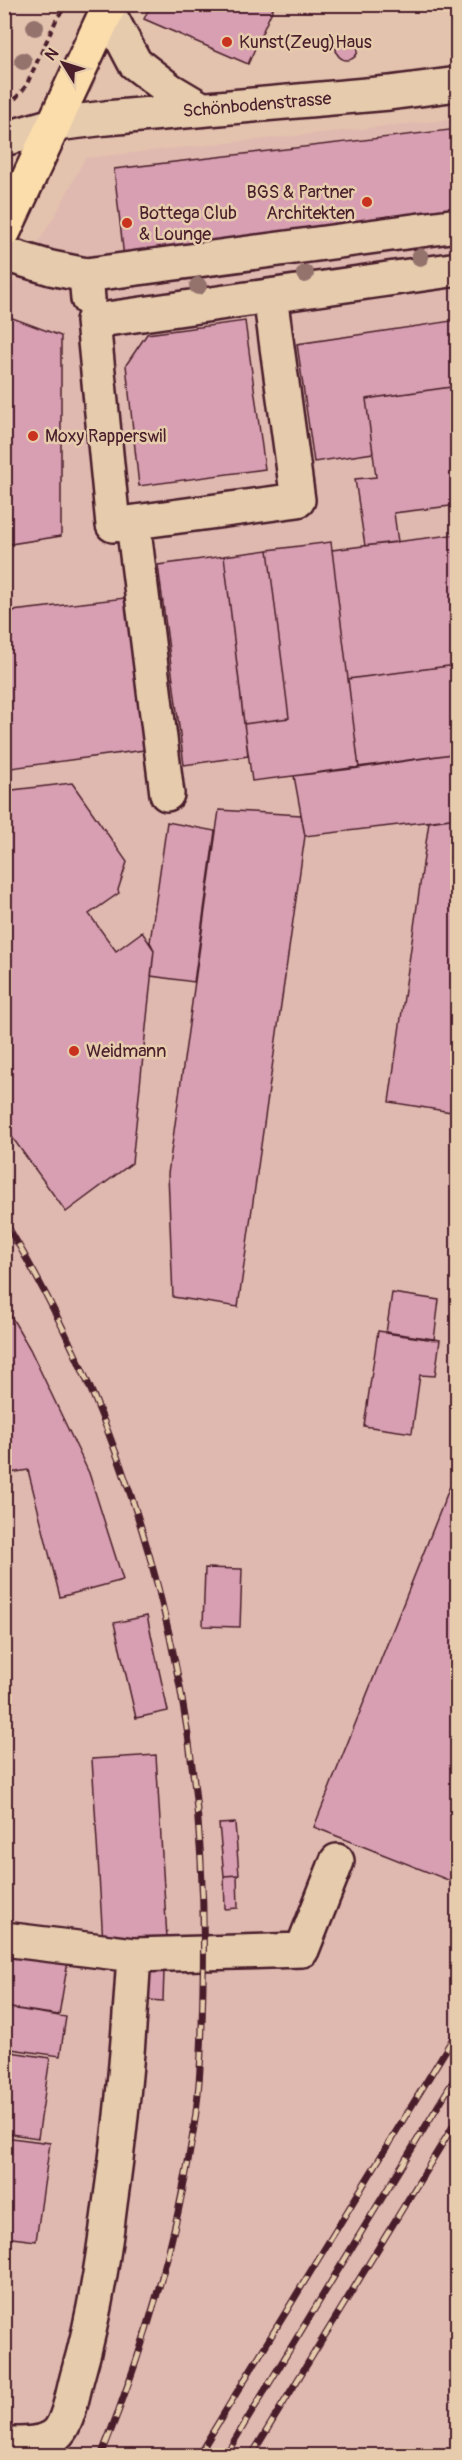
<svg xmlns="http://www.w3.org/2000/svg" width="462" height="2460" font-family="Pangolin,sans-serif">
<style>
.built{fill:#dfb8af}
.building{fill:#d79fb1;stroke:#4a1f2b;stroke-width:1.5}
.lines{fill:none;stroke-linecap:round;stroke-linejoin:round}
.minor-casing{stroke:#4a1f2b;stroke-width:38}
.major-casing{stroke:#4a1f2b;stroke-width:38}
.path{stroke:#4a1f2b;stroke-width:4;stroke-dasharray:6 4.5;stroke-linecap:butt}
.minor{stroke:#e6cbad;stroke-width:33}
.major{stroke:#fbddab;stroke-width:33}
.rail-casing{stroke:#4a1f2b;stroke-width:7}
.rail{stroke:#e6cbad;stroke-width:4.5;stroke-dasharray:14;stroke-linecap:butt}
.tree{fill:#94736d}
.poi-dot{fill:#c8321e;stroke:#e6cbad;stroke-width:2}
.labels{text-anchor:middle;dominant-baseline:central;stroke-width:5;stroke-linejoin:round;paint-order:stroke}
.poi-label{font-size:18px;fill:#4a1f2b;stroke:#e6cbad;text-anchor:start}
.street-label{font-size:18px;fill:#4a1f2b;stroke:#e6cbad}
</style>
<rect width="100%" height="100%" fill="#e3c2ae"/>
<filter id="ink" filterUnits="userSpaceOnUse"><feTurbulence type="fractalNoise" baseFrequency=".0167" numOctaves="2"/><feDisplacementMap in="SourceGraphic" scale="12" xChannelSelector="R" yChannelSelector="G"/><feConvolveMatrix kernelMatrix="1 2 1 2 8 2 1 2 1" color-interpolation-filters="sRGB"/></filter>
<g filter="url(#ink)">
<path class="built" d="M457,119V2455L5,2456V304L13,284L60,207L85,158Z"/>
<path class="building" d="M151,4H275L248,64L144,19Z
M336 49a11 11 0 1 1 22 0a11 11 0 1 1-22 0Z
M458,129V219L124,258L114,169Z
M7,316L61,336V536L4,545V321Z
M458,320V386L366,399L373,453L314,462L297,344Z
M245,321L265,469L139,486L126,365L147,334Z
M458,386V505L394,513L398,542L365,546L355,479L376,477L366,399Z
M458,534V639H453L456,665L348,679L332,550Z
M331,542L359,768L252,781L244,724L289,718L268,550Z
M268,550L289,718L244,724L224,556Z
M224,556L248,756L184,765L158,565Z
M125,598L144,750L4,769V612Z
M453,639H458V670Z
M456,665L458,753L359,768L348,679Z
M458,753V818L305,836L294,776Z
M72,783L127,862L118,890L119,893L89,914L116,951L142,932L154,950L132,1163L66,1212L4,1126V791Z
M219,810L301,815L305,836L238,1307L173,1297L168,1174Z
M458,818V1113L389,1102L429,822Z
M167,822L215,831L194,982L151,976L154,950L150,942Z
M392,1293L439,1300L434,1340L386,1333Z
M4,1304L30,1349L89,1473L123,1580L60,1597L28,1470L4,1474Z
M378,1331L440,1340L435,1376L420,1375L412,1433L364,1426Z
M453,1479L458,1481V1884L314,1827Z
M205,1568L242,1569L240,1627L203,1626Z
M147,1616L168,1711L136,1718L114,1623Z
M156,1755L167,1938L103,1942L92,1759Z
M235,1823L239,1875L224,1876L219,1824Z
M237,1875L238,1908L225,1909L224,1876Z
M4,1951L68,1961L59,2015L4,2007Z
M150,1971H164L163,2001L148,2000Z
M4,2007L66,2017L60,2056L4,2048Z
M4,2051L50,2058L38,2138L4,2133Z
M4,2137L50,2143L36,2241L4,2237Z"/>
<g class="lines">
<defs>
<path id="minor" d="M107,10L135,63L170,90L202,109
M4,139L56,124L106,118L389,93L458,84
M4,254L51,268L86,275L88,299
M86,275L458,225
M270,296L298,500L113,525L93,321L458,269
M133,523L167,794
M4,1939L134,1955L302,1950L337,1861
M4,2444C21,2444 49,2446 60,2430C70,2416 73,2391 78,2374C94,2319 103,2262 110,2204C122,2121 129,2039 134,1955"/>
<path id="major" d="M4,231L110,4"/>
</defs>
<use href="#minor" class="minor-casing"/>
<use href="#major" class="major-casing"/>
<path class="path" d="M15,99L26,86L58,16L69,5"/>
<use href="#minor" class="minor"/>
<use href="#major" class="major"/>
<defs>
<path id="rail" d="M4,1220C143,1450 210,1717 203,1985C202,2034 201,2084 193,2133C176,2243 143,2352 101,2456
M198,2456L458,2030
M225,2456L458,2073
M251,2456L458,2118"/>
</defs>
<use href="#rail" class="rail-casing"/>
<use href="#rail" class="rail"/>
</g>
<g class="tree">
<circle cx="35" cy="27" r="9"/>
<circle cx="23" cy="61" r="9"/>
<circle cx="420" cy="257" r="9"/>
<circle cx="305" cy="274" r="9"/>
<circle cx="198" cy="286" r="9"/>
</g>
</g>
<g class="poi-dot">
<circle cx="227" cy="42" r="6"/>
<circle cx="367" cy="202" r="6"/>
<circle cx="127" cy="223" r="6"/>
<circle cx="33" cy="436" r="6"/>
<circle cx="74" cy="1051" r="6"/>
</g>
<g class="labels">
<g class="poi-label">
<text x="239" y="42">Kunst(Zeug)Haus</text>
<text x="355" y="192" text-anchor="end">BGS &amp; Partner<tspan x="355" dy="21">Architekten</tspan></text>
<text x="139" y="213">Bottega Club<tspan x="139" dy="21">&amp; Lounge</tspan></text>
<text x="45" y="436">Moxy Rapperswil</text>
<text x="86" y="1051">Weidmann</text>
</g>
<g class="street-label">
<text transform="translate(257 105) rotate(-5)">Schönbodenstrasse</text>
</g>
</g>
<rect width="462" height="2460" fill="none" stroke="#e6cbad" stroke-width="24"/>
<rect x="12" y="12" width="438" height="2436" fill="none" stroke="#4a1f2b" stroke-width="2" filter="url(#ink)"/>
<g transform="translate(63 63) rotate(308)" stroke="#e6cbad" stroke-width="4.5" paint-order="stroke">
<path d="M0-4.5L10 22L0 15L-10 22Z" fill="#4a1f2b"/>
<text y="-9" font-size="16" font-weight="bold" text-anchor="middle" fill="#4a1f2b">N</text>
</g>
</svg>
